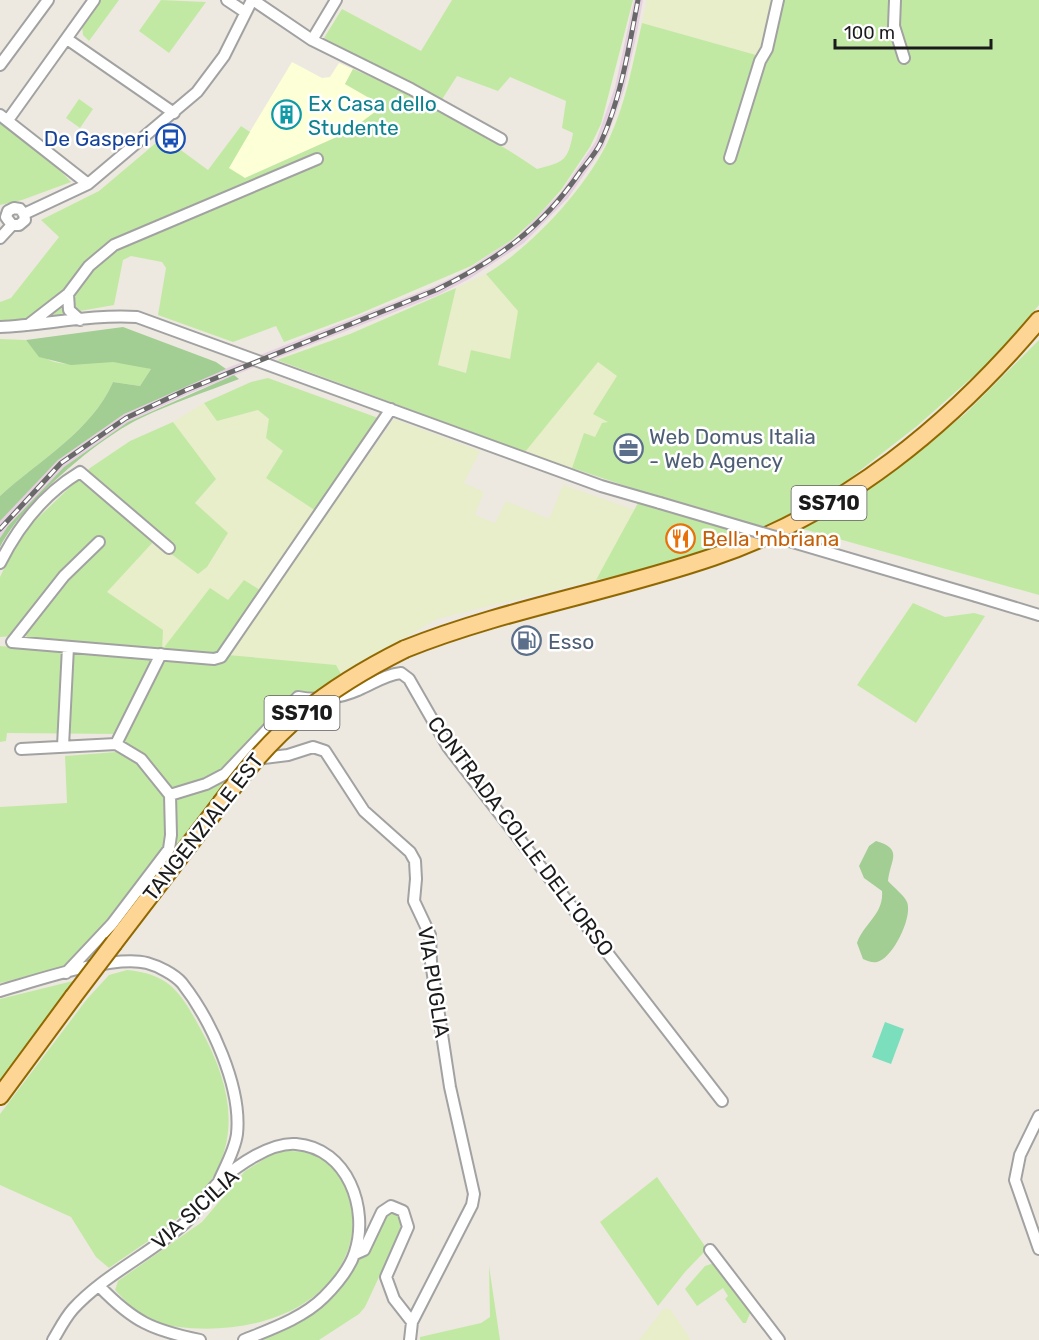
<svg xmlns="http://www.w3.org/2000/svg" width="1039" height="1340" font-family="Rubik,sans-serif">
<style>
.industrial{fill:#e6d1e1}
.education{fill:#fdffd6}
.farmland{fill:#e8edca}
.grass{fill:#c2e9a3}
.forest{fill:#a2cd93}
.pitch{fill:#7bdebd}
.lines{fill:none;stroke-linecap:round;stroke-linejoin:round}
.minor-casing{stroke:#a2a2a2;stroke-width:14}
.primary-casing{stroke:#916800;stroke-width:20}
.minor{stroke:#fff;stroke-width:10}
.primary{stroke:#fdd594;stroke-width:16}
.rail-casing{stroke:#696969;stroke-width:5}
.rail{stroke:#fff;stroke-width:3;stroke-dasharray:9;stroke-linecap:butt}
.minor-bridge-casing{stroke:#a2a2a2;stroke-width:14;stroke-linecap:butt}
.primary-bridge-casing{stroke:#916800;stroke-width:20;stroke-linecap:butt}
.minor-bridge{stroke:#fff;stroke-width:10}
.primary-bridge{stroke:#fdd594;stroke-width:16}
.labels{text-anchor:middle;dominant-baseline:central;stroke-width:5;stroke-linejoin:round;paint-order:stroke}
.shield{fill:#fff;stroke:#5f5f5f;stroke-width:1.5}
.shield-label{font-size:20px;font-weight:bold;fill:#1b1b1b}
.culture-label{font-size:21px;fill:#0d838f;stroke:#fff;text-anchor:start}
.transit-label{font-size:21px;fill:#164399;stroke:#fff;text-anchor:end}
.service-label{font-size:21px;fill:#4e5e75;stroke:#fff;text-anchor:start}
.food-label{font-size:21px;fill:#c56008;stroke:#fff;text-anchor:start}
.street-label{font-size:21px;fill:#1b1b1b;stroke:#fff}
</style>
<rect width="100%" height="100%" fill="#ede9e0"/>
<path class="industrial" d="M634,0H643L637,33L624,90L604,146L568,198L524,243L469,279L438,295L272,360L260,355L435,286L465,271L518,236L561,192L596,141L615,87Z
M245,361L257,366L188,394L128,422L64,467L8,526L0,538V520L58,460L124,414L184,385Z"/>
<path class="education" d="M292,62L322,78L330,77L339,63L353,69L345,84L384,106L348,132L245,178L228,168Z"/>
<path class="farmland" d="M647,0H779L767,58L642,23Z
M685,246L617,418L595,438L584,433L572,468L525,452Z
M486,274L519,311L510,360L472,350L466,373L438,365L456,288Z
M204,403L217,421L259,410L269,420L266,438L283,451L316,511L260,590L244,580L228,600L161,651L106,592L154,541L198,574L207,567L228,534L195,503L216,479L173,422Z
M394,419L480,451L464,483L484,492L475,515L495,523L506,501L549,519L563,485L635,510L596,580L437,619L341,674L336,665L228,655Z
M664,1308L671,1310L691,1340H639Z"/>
<path class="grass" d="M99,0H119L89,41L83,35L82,25Z
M161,0L206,2L169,53L139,31Z
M452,0H633L601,124L590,147L561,190L537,217L513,239L471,266L359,314L284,342L276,326L233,342L158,315L166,268L162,262L131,256L123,260L114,305L12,323H0V302L11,298L59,237L41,220L99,191L163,137L208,170L241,126L250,132L229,168L245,178L348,132L383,106L345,84L353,69C418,96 479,130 537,169C564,162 568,161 573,133L562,128L566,101L510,77L498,91L457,76L441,101L324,38L342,9L421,51Z
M779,0H1039V305L993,359L917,426L826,497L736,540L630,573L596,580L644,492L572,468L584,433L595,437L602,423L608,422L593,414L617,376L598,362L525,452L277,360L350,334L456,288L438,365L466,373L471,350L510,359L518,311L486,274C531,248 587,187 609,139C626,103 633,62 642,23L767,58Z
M79,99L93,109L80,128L66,118Z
M0,123L47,157L71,182L22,200L0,205Z
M0,339L26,340C55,377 76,359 114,362C126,363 139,366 151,369L140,386L113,382C92,431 38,461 0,496Z
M1039,340V595L803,529L915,454L965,414Z
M268,378L381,419L316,511L266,478L283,451L266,438L269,419L258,410L217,421L204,403L251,382Z
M173,422L216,479L195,503L228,533L207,567L198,574L154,541L107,592L163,630L162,650L210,588L228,600L244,580L260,590L221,652L213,656L30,640L25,635L26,632L47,607L40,602L13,636L0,637V577L20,535L90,468L130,441Z
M913,603L945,617L974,613L985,616L916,723L857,685Z
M0,646L156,658L115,734L7,733L6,741L0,742Z
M228,655L336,665L341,674L279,724L229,776L91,960L0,983V807L67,803L65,756L116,752L165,658L222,663Z
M127,970C170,974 181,993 200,1028C234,1089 245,1149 192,1205C168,1230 137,1248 109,1268L96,1257L71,1217L0,1185V1114L87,999L109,975Z
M77,980L0,1083V999Z
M277,1151C290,1151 307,1150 318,1156C351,1175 361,1224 345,1257C314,1326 215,1340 149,1321C136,1313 125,1300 115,1290L118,1281L202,1222L245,1171Z
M657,1177L707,1249L685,1272L658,1306L600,1222Z
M388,1212H395L401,1216L400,1232L365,1307L359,1314L319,1340H258L325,1305L345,1280L355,1262L370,1250Z
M717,1262L751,1311L746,1323H743L725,1299L728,1296L723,1288L697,1306L685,1289L705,1266Z
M489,1266L500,1340H420V1337L481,1323L490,1317Z"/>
<path class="forest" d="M123,327L216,362L226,369L124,414L58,460L0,521V496C38,461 92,431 113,382L140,386L151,369L113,362L71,365L39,357L26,340Z
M234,375L239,379C206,392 172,403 141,418C98,438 21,504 0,547V538L8,526L64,467L128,422Z
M876,841C904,849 890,860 888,881C894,888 903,894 907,902C913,917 893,958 877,962C872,963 868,961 863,959L857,943C864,923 884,914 882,891L864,878L859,866L869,846Z"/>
<path class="pitch" d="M885,1022L904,1029L891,1064L872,1057Z"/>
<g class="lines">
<defs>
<path id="minor" d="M227,0L245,12
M253,0L312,40L411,89L501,139
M895,0L894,26L904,58
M67,39L174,113
M312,40L336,0
M0,65L48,0
M0,115L88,184
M8,120L94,0
M730,158L760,61L767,49L778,0
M24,214L88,184L197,92L224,56L252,0
M6,217L12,225H19L25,220L24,214
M6,217L8,211L14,208L20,209L24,214
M0,238L12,225
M68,294L69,310L80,320
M28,325L68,294L89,266L114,245L317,159
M0,327C45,325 91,314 137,317L601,486L660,503
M99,542L64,576L12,642L214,659L221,657L391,409
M0,563C18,527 45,493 80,472L169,548
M976,596L1039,615
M116,744L161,654
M63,746L68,647
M21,749L116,744L141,759L170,795
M256,759L288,755L313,747L325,751L364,811L410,852L415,861L416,879L414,901L430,935L431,962L450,1087L474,1194L472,1205L412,1322L410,1340
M66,973L112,924L169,849L171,835L170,795L206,784L225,774L298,697C317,701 340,698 358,690C373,684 384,675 401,673L409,679L448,747L722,1101
M0,991C35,981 113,954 147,963C158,966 174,974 182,983C211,1020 242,1087 237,1134C235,1150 225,1167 219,1181
M1039,1116L1020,1155L1015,1180L1039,1249
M710,1250L779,1340
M355,1254L364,1250L382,1212L391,1206L403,1211L408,1227L386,1277L394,1299L412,1322
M100,1287C134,1322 152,1330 200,1340
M53,1340C59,1330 65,1318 73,1309C104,1275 150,1254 185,1223C198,1211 207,1193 220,1181C238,1165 271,1142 296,1144C348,1148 369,1209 355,1252C350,1268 336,1285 324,1297C303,1318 271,1329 244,1340"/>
<path id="primary" d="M405,649C505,609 611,592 713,557C845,512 950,425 1039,320
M114,943L221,803
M0,1096L73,997"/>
</defs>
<use href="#minor" class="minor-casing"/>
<use href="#primary" class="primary-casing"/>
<use href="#minor" class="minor"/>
<use href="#primary" class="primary"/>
<defs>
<path id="rail" d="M0,529L61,463L126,418L186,390L436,290C497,260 541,229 580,172C587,163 596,153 601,142C621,98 629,47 638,0"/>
</defs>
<use href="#rail" class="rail-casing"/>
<use href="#rail" class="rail"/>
<defs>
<path id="minor-bridge" d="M660,503L976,596"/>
<path id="primary-bridge" d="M221,803C275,729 323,690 405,649
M73,997L114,943"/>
</defs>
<use href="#minor-bridge" class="minor-bridge-casing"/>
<use href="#primary-bridge" class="primary-bridge-casing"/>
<use href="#minor-bridge" class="minor-bridge"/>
<use href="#primary-bridge" class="primary-bridge"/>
</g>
<defs>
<symbol id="building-ring" viewBox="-11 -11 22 22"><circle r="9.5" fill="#fff" stroke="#0f9aa8" stroke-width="1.5"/><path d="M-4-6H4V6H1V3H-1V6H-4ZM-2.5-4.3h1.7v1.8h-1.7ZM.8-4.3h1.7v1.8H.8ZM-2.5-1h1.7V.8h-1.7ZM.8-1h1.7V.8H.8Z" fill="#0f9aa8"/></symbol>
<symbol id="bus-ring" viewBox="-11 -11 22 22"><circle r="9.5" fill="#fff" stroke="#1a4fb4" stroke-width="1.5"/><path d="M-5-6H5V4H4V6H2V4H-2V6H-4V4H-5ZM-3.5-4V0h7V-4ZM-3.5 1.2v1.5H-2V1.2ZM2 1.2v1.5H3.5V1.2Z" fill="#1a4fb4"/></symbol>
<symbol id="office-ring" viewBox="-11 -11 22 22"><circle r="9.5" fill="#fff" stroke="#5c6f8a" stroke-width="1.5"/><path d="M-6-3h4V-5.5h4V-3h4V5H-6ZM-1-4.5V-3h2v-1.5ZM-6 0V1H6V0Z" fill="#5c6f8a"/></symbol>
<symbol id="restaurant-ring" viewBox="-11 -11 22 22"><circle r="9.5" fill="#fff" stroke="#e8710a" stroke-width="1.5"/><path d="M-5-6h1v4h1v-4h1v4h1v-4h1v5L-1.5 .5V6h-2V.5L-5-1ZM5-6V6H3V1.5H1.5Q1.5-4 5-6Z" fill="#e8710a"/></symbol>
<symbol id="fuel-ring" viewBox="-11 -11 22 22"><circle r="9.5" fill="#fff" stroke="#5c6f8a" stroke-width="1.5"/><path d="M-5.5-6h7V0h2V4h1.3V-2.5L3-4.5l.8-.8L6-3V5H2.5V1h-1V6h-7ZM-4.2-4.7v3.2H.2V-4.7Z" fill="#5c6f8a"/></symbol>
</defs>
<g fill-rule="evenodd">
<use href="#building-ring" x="270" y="98" width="33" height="33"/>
<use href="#bus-ring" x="154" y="122" width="33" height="33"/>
<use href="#office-ring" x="612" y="432" width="33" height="33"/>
<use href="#restaurant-ring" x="664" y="522" width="33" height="33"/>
<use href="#fuel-ring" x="510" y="624" width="33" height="33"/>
</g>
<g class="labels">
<g class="shield">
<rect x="791.5" y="486" width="75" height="34" rx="4.5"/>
<rect x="264.5" y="696" width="75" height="34" rx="4.5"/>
</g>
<g class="shield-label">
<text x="829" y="503">SS710</text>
<text x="302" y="713">SS710</text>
</g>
<g class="culture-label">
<text x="308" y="103">Ex Casa dello<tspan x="308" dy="24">Studente</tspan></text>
</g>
<g class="transit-label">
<text x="149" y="138">De Gasperi</text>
</g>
<g class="service-label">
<text x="649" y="436">Web Domus Italia<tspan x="649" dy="24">- Web Agency</tspan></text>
<text x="548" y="641">Esso</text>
</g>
<g class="food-label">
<text x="702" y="538">Bella 'mbriana</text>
</g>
<g class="street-label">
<text transform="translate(203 827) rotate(-52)">TANGENZIALE EST</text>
<text transform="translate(521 836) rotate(53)">CONTRADA COLLE DELL'ORSO</text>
<text transform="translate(434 982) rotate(81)">VIA PUGLIA</text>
<text transform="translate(195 1209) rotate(-42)">VIA SICILIA</text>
</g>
</g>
<path d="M835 39v9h156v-9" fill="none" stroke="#1b1b1b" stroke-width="3"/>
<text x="844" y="39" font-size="18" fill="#1b1b1b" stroke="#ffffff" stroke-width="4.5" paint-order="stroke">100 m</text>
</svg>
